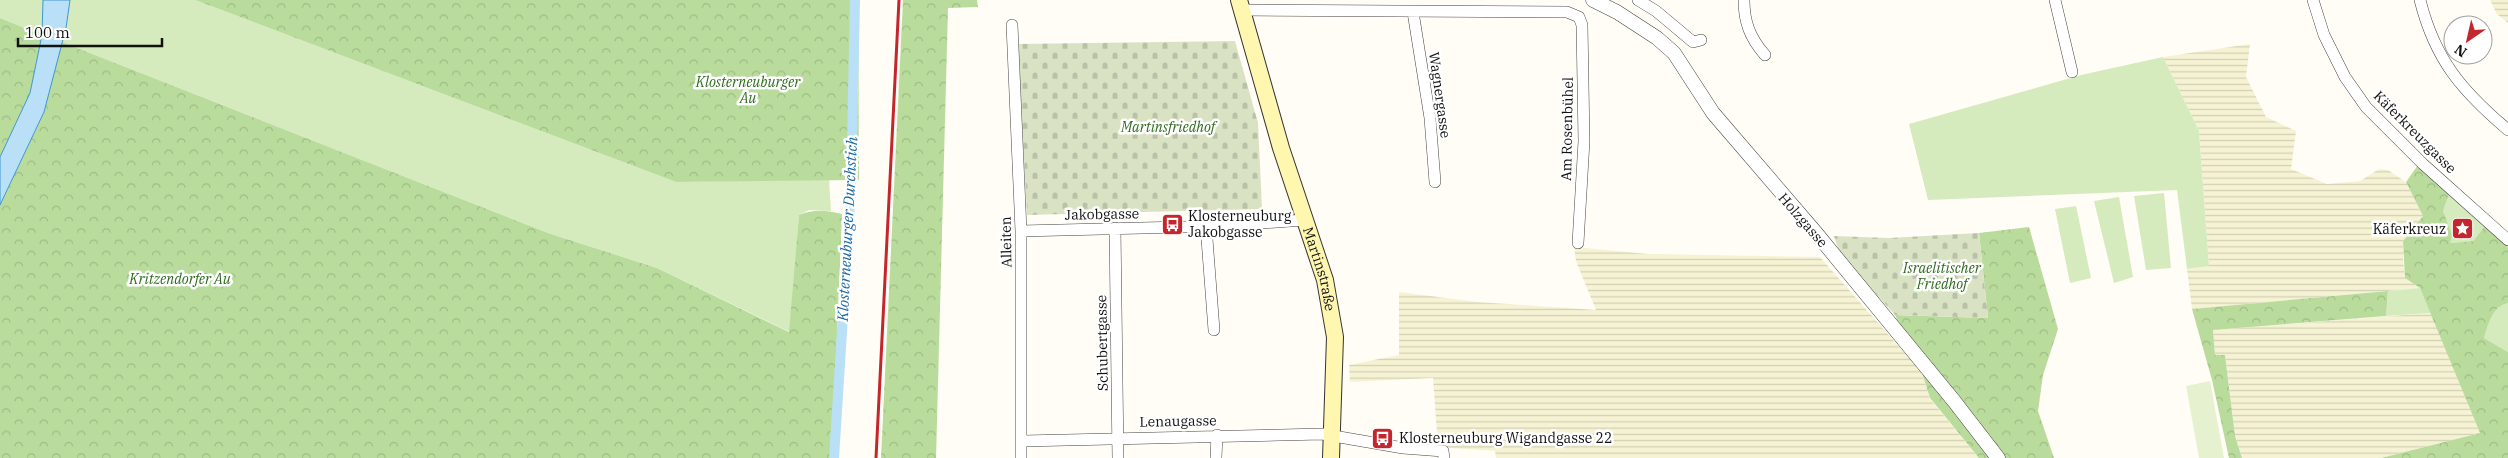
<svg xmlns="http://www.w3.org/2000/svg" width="2508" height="458" font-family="'IBM Plex Serif',serif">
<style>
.farmland{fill:url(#farmland-rules)}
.grass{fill:#d5ebbd}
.forest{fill:url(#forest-crowns)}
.cemetery{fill:url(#cemetery-stones)}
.pitch{fill:#e6f2cf}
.water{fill:#b9e0f7;stroke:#3f96cf}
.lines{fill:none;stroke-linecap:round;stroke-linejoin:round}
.canal{stroke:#b9e0f7;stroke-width:10}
.minor-casing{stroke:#444;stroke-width:12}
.tertiary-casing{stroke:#444;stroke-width:15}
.secondary-casing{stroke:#333;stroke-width:18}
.minor{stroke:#fff;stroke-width:11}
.tertiary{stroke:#fff;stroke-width:14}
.secondary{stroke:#fff6b0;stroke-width:16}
.rail{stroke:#c4262e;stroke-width:3}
.labels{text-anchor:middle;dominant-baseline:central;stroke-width:5;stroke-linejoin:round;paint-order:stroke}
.park-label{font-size:14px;font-style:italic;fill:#2f6b1f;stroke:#fff}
.street-label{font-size:14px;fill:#111;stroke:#fff}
.poi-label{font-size:14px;fill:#111;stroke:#fff;text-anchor:start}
.water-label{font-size:15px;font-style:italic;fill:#1768a6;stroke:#fff}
</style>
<defs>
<pattern id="farmland-rules" width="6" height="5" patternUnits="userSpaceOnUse" patternTransform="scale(1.25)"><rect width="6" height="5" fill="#f6f3d4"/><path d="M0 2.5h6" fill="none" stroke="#d2cfb5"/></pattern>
<pattern id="forest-crowns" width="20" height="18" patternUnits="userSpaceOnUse" patternTransform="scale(1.25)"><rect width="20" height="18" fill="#b9dc9c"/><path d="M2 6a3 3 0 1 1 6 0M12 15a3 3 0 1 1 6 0" fill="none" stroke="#9ebc85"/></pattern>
<pattern id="cemetery-stones" width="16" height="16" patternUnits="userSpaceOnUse" patternTransform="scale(1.25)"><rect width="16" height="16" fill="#d9e3c4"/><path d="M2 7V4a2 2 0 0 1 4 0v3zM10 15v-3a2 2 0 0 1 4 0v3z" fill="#b9c2a7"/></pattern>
</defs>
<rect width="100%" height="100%" fill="#fffdf5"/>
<path class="farmland" d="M2490,0H2508V23L2497,14Z
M2250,44L2246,77L2266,117L2296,131L2291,169L2327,184L2360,181L2379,169L2388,170L2406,182L2423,216L2403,241V259L2405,278L2420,288L2192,309L2187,269L2209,266L2199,131L2163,57Z
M1574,247L1648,254L1820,257L1922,373L1930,399L1979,458H1496L1495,451L1438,447L1433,378L1350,382L1349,365L1399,355V292L1478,302L1596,310L1576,261Z
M2431,313L2480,433L2381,458H2242L2235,436L2225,355H2215L2213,330Z"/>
<path class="grass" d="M0,0H43L42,35L0,18Z
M70,0H195L676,182L829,179L831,211L809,210L799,215L790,332L657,268L548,233L62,42Z
M2163,57L2199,131L2209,266L2187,269L2177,190L1928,200L1909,124L2081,75Z
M2164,193L2171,268L2146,270L2134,196Z
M2449,194L2485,226L2473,241L2450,243L2443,211Z
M2119,197L2133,277L2114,283L2094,201Z
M2076,206L2091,278L2070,283L2055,209Z
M2420,288L2431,313L2386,316L2388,291Z
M2508,303V352L2484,338C2489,323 2492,307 2508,303Z"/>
<path class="forest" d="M195,0H858L859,180L676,182Z
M903,0H977L978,7L948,8L936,458H881Z
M0,18L42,35L30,93L0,157Z
M62,42L548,233L657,268L789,332L799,215C813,209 827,210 842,214L832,458H0V205L44,112Z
M2418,165L2449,194L2443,211L2452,235L2450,243L2473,241L2485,226L2508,247V303C2492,307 2489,323 2484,338L2508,352V458H2381L2480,433L2420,288L2405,278L2403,241L2423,216L2406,182Z
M2029,227L2058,329L2043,375L2038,411L2054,458H1979L1930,398L1922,373L1895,315L1988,318L1979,233Z
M2388,291L2386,316L2213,330L2215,355H2225L2235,436L2242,458H2229L2212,380L2192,309Z"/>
<path class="cemetery" d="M1235,41L1258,123L1262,209L1027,215L1018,44Z
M1979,233L1988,318L1895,315L1840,254L1834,236L1889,238Z"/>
<path class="pitch" d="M2210,381L2224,458H2199L2186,386Z"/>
<path class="water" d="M43,0H70L66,28L44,112L0,205V157L30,93L42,35Z"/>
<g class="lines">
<path class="canal" d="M834,458L851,189L855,0"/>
<defs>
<path id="minor" d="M1638,0L1656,11L1693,42L1701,40
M1744,0C1744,22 1750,38 1765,55
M2055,0L2072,72
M2313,0L2324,35L2345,77L2366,107L2423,164L2508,240
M2420,0C2435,60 2462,91 2508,130
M1241,10L1567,12L1579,17L1582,25L1584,141L1578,243
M1413,12L1430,118L1435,182
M1012,25L1021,231V458
M1206,226L1214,330
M1115,228L1118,458
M1021,231L1222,226L1304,220
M1023,441L1322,434L1403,448L1443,451L1444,458
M1216,458L1217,435"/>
<path id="tertiary" d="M1593,0L1617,12L1657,38L1674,53L1713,113L1816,233L1954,401L1998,458"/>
<g id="secondary">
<path id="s1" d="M1239,0L1281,148L1325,280L1335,337L1331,458"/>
</g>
</defs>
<use href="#minor" class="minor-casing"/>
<use href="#tertiary" class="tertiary-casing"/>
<use href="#secondary" class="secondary-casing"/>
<use href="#minor" class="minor"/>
<use href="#tertiary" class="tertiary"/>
<use href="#secondary" class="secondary"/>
<path class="rail" d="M876,458L899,0"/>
</g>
<defs>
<symbol id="bus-square" viewBox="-11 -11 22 22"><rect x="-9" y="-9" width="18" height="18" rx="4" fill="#c4262e" stroke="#fff"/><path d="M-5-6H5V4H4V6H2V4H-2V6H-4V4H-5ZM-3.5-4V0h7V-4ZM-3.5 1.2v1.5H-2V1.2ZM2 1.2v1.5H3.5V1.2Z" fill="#fff"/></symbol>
<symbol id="sight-square" viewBox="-11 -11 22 22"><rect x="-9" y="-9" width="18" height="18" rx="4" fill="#c4262e" stroke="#fff"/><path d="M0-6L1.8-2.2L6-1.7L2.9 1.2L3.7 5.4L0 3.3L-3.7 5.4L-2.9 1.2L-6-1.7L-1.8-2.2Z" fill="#fff"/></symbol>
</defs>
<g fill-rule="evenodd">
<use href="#bus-square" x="1160" y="212" width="25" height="25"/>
<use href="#sight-square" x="2450" y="216" width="25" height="25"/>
<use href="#bus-square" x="1370" y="426" width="25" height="25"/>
</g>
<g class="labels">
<g class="park-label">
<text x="748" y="82">Klosterneuburger<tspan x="748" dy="16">Au</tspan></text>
<text x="1168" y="127">Martinsfriedhof</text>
<text x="1942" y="268">Israelitischer<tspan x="1942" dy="16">Friedhof</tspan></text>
<text x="180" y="279">Kritzendorfer Au</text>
</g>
<g class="street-label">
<text transform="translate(1440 95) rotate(82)">Wagnergasse</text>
<text transform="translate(1567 129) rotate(-89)">Am Rosenbühel</text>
<text transform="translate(2415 132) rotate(45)">Käferkreuzgasse</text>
<text transform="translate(1102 214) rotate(-1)">Jakobgasse</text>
<text transform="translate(1803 220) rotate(49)">Holzgasse</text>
<text transform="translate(1006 242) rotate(-91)">Alleiten</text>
<text stroke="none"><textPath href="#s1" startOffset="281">Martinstraße</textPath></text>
<text transform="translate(1102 343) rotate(-91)">Schubertgasse</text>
<text transform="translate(1178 421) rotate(-1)">Lenaugasse</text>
</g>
<g class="poi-label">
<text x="1188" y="216">Klosterneuburg<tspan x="1188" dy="16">Jakobgasse</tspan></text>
<text x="2446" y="229" text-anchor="end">Käferkreuz</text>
<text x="1399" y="438">Klosterneuburg Wigandgasse 22</text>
</g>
<g class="water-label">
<text transform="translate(847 229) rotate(-87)">Klosterneuburger Durchstich</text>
</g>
</g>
<g transform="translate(2468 40) rotate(214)"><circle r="24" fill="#ffffff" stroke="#a0a0a0"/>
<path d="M0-4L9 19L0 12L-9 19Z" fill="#c4262e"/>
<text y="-8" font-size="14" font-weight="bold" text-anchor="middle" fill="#111111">N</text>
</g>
<path d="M18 38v8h144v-8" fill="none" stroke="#111111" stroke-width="2.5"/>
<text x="25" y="38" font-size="15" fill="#111111" stroke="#ffffff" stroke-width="4" paint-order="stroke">100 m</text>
</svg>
